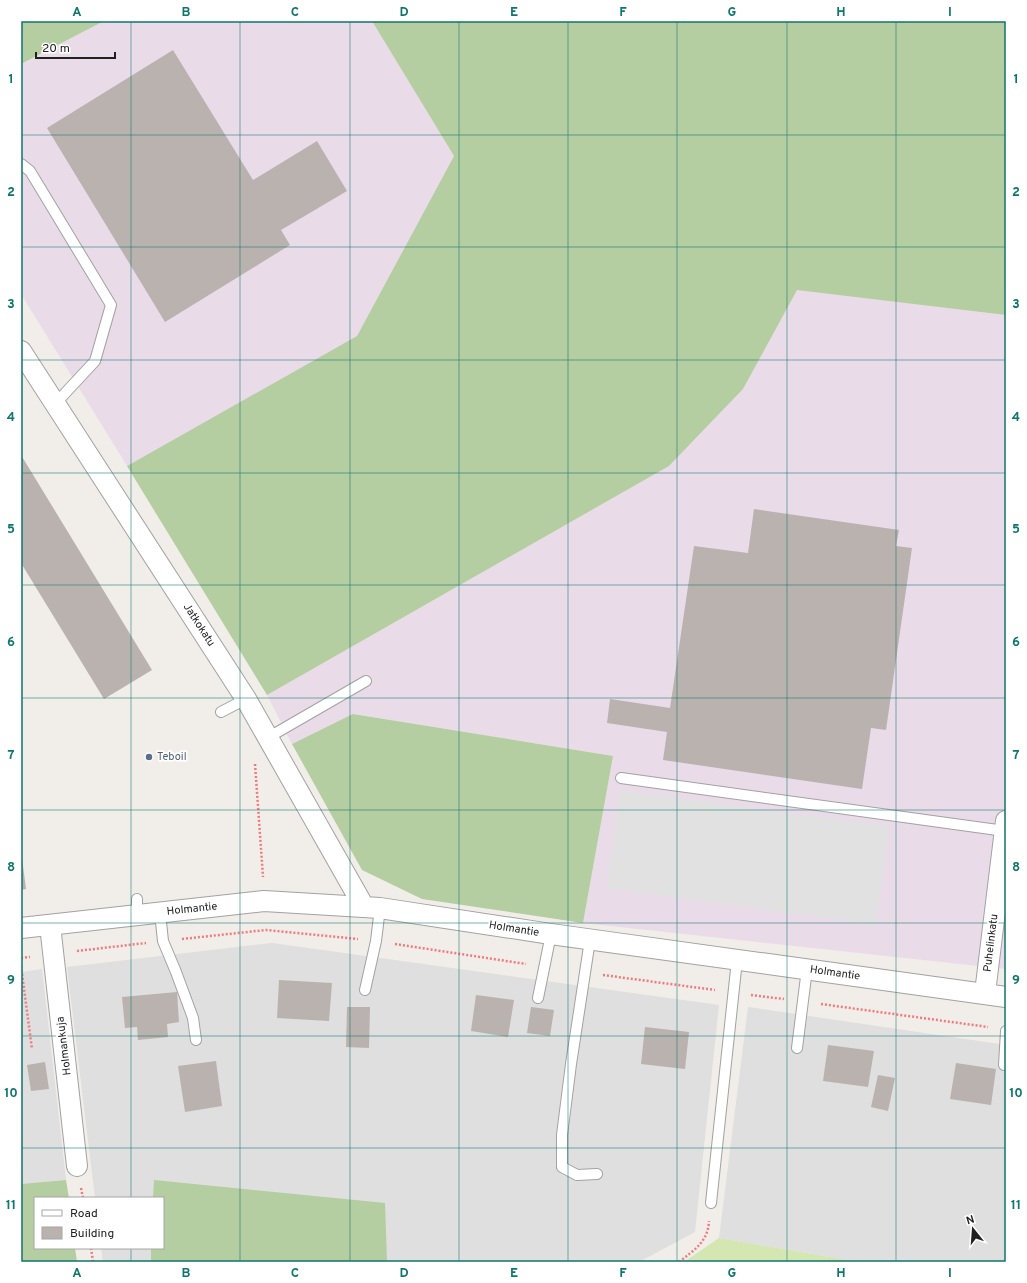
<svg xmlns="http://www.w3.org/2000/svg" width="1027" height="1283" font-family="Overpass,sans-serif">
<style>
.residential{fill:#dfdfdf}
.industrial{fill:#eadbe9}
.grass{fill:#d4e7b3}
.forest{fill:#b4cda1}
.parking{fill:#e1e1e1}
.building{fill:#bab2ae}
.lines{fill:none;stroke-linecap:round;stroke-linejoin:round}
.service-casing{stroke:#a2a2a2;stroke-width:12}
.minor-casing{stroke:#a2a2a2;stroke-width:22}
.path{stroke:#f17a7f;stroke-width:2.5;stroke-dasharray:2 2;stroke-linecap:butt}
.service{stroke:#fff;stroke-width:10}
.minor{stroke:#fff;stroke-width:20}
.grid{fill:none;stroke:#0f766e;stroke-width:1;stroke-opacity:0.55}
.service-dot{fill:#5c6f8a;stroke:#fff;stroke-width:1.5}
.labels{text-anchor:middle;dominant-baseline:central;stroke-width:3.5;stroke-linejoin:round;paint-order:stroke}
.street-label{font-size:11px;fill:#212121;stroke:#fff}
.service-label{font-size:11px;fill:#4e5e75;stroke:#fff;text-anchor:start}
.neatline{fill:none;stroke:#0f766e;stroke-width:1.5}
.grid-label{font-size:13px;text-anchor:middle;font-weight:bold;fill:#0f766e}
</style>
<rect width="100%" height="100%" fill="#f1ede9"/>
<path class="residential" d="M272,943L719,1005L695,1232L639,1262H103L101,1248H163V1198H95L67,967Z
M42,969L66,1180L21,1184V972Z
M748,1007L1006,1045V1262H859L719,1238Z"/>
<path class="industrial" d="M104,21H372L454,156L357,336L127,466L21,294V64Z
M797,289L1006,315V969L583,923L613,756L354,714L292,744L267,695L669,466L743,389Z"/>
<path class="grass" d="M719,1238L859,1262H684Z"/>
<path class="forest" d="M21,21H104L21,64Z
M372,21H1006V315L797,290L743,389L669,466L267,695L127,466L357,336L454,156Z
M353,714L613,756L583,923L422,899L362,870L292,744Z
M66,1180L69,1198H35V1248H75L77,1262H21V1184Z
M154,1180L385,1203L387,1262H151V1248H163V1198H153Z"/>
<path class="parking" d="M620,790L889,826L876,925L607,888Z"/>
<path class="building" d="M173,50L253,180L317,141L347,191L281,230L290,245L165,322L47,128Z
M21,455L152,670L104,699L21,563Z
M754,509L899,530L896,546L912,548L886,730L871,728L862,789L663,760L667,732L607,723L610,699L670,708L694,546L748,553Z
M21,858H22L26,889L21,890Z
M279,980L332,983L329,1021L277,1018Z
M177,992L179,1022L167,1024L168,1037L138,1040L137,1027L125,1028L122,997Z
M476,995L514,1000L508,1037L471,1031Z
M347,1007H370L369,1048L346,1047Z
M531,1007L554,1010L550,1036L527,1033Z
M645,1027L689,1032L685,1069L641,1064Z
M828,1045L874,1051L868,1087L823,1081Z
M216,1061L222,1106L185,1112L178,1066Z
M45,1062L49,1089L31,1091L27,1065Z
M956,1063L996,1069L991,1105L950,1099Z
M878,1075L895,1078L888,1111L871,1107Z"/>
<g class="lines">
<defs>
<path id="service" d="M21,164L30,171L111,305L95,361L55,404
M221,712L246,699
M269,737L366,681
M621,778L1005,831
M137,899V915
M160,913L163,941L176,972L193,1018L196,1040
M590,940L571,1064L562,1135V1167L577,1175L597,1174
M365,990L376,941L380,908
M538,998L551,934
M797,1048L807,969
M1004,1065L1006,1031
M711,1203L737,960"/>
<path id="minor" d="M21,351L246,699L364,907
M50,925L77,1166
M21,928L264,901L380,908L551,934L1006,997
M985,993L1006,821"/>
</defs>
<use href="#service" class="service-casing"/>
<use href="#minor" class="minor-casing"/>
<path class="path" d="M255,764L263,877
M182,939L266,930L358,939
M395,944L526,964
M77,951L146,943
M21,958L30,957
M21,966L32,1049
M603,975L715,990
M751,995L784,999
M821,1004L988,1027
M81,1188L83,1198
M91,1248L93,1262
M679,1262C694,1250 708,1242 709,1221"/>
<use href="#service" class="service"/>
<use href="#minor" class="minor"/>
</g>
<path class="grid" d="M131,21V1198M240,21V1262M350,21V1262M459,21V1262M568,21V1262M677,21V1262M787,21V1262M896,21V1262M21,135H1006M21,247H1006M21,360H1006M21,473H1006M21,585H1006M21,698H1006M21,810H1006M21,923H1006M21,1036H1006M21,1148H1006M131,1248V1262"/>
<circle class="service-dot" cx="149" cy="757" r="4"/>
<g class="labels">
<g class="street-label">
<text transform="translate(199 625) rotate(57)">Jatkokatu</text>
<text transform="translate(192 909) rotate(-6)">Holmantie</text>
<text transform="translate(514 929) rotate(9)">Holmantie</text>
<text transform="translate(991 943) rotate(-83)">Puhelinkatu</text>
<text transform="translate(835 973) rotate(8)">Holmantie</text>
<text transform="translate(64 1046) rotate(-97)">Holmankuja</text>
</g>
<g class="service-label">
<text x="157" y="757">Teboil</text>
</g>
</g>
<rect width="1027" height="1283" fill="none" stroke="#ffffff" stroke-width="44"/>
<rect x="34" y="1197" width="130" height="52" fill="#ffffff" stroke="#a6a6a6"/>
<rect x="42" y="1210" width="20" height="6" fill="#ffffff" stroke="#a6a6a6"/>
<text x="70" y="1217" font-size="12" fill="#212121">Road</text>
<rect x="42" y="1227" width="20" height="12" fill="#bab2ae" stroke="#a6a6a6"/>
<text x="70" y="1237" font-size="12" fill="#212121">Building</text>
<g transform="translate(973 1229) rotate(343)" stroke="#ffffff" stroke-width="3" paint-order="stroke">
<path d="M0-3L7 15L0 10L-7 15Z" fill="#212121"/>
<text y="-6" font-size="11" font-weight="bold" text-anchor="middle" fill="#212121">N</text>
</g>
<path d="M36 52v6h79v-6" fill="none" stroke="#212121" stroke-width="2"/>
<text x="42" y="52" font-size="12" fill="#212121" stroke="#ffffff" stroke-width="3" paint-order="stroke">20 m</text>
<rect x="22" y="22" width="983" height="1239" class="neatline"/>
<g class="grid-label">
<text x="77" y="16">A</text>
<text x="186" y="16">B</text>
<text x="295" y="16">C</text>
<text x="404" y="16">D</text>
<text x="514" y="16">E</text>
<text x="623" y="16">F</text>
<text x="732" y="16">G</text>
<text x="841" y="16">H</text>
<text x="950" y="16">I</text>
<text x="11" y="83">1</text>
<text x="1016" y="83">1</text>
<text x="11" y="196">2</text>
<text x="1016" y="196">2</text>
<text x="11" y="308">3</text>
<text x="1016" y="308">3</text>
<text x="11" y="421">4</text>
<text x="1016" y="421">4</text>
<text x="11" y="533">5</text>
<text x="1016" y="533">5</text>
<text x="11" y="646">6</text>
<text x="1016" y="646">6</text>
<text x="11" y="759">7</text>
<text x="1016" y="759">7</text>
<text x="11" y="871">8</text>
<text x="1016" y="871">8</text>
<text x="11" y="984">9</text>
<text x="1016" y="984">9</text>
<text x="11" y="1097">10</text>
<text x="1016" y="1097">10</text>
<text x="11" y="1209">11</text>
<text x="1016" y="1209">11</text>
<text x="77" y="1277">A</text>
<text x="186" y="1277">B</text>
<text x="295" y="1277">C</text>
<text x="404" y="1277">D</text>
<text x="514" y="1277">E</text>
<text x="623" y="1277">F</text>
<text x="732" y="1277">G</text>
<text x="841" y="1277">H</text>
<text x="950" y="1277">I</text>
</g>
</svg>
